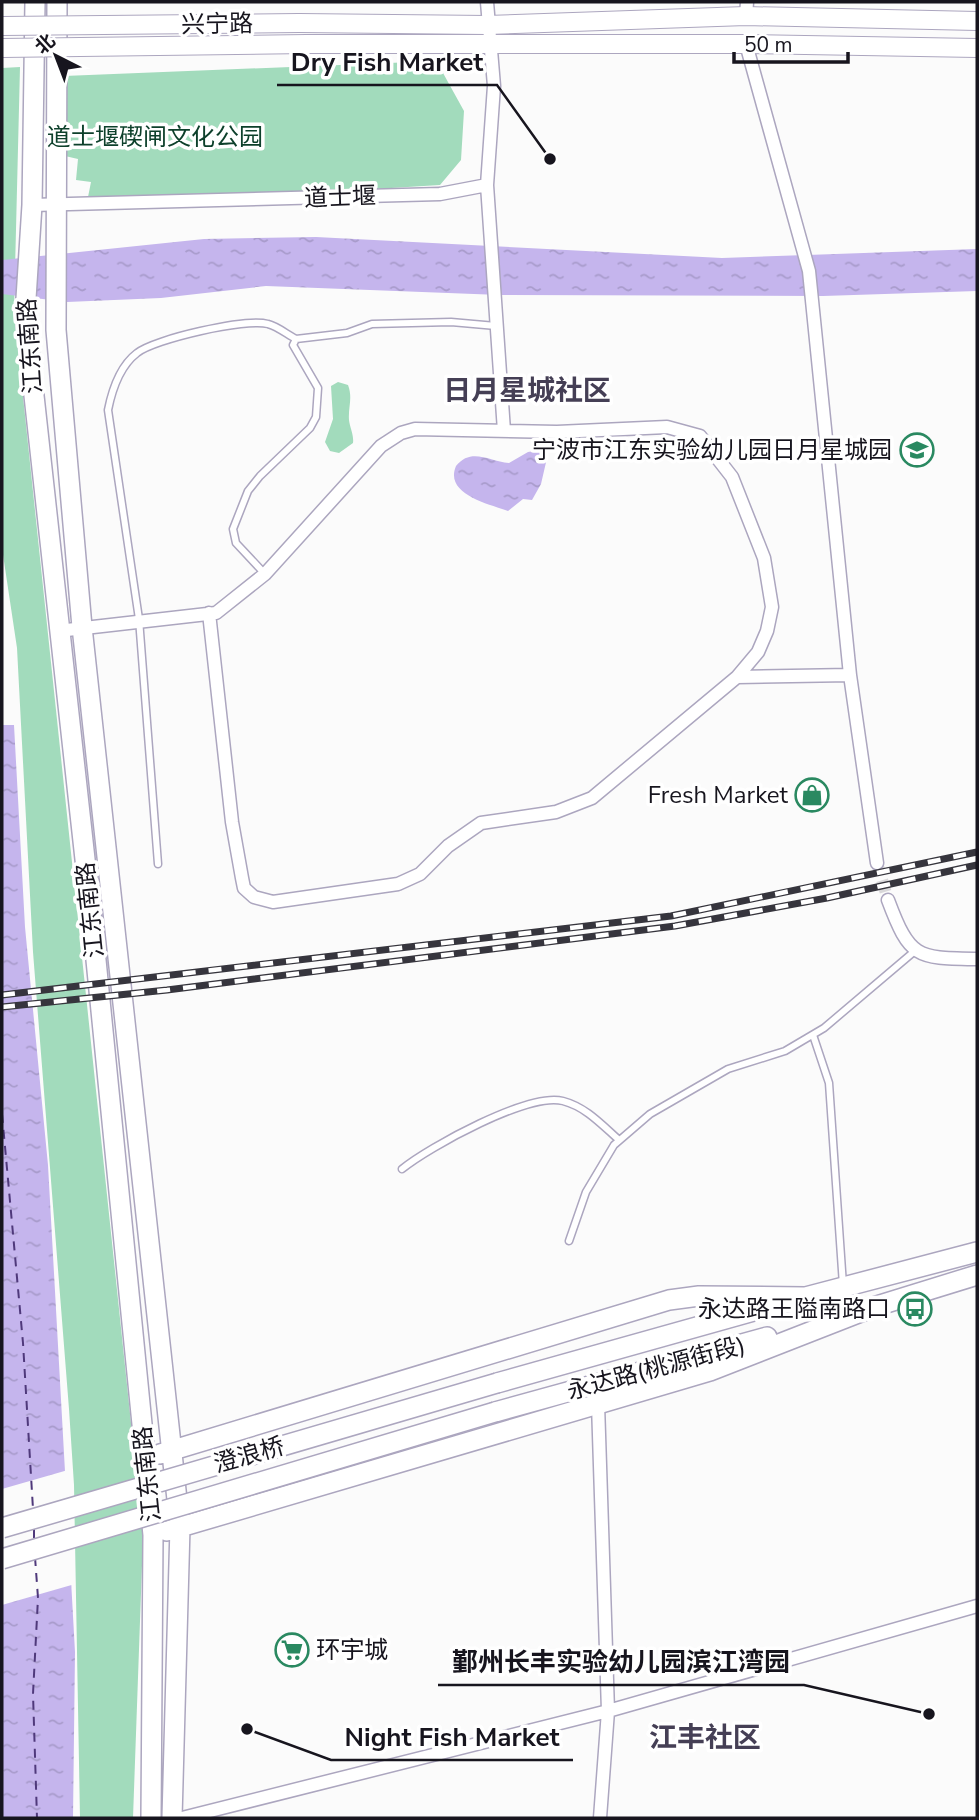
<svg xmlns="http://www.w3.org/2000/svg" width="979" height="1820" font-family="'Nunito Sans','Noto Sans SC',sans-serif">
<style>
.park{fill:#a2dbbc}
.water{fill:url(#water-ripples)}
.pier{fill:#fbfbfb}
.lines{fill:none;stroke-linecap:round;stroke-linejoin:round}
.ferry{stroke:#4f397b;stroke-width:2;stroke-dasharray:9 7;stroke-linecap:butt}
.minor-tunnel{stroke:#d9d8da;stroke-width:12;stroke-dasharray:12 6;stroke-linecap:butt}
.service-casing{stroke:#aca6bf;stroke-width:9}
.minor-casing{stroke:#aca6bf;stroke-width:15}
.secondary-casing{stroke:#aca6bf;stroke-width:20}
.primary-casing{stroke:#aca6bf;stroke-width:22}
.service{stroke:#fff;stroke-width:6}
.minor{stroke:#fff;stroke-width:12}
.secondary{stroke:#fff;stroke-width:18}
.primary{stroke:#fff;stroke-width:19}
.rail-casing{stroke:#36353d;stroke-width:7}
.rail{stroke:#fff;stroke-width:4.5;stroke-dasharray:13;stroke-linecap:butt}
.secondary-bridge-casing{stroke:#aca6bf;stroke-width:20;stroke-linecap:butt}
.primary-bridge-casing{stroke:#aca6bf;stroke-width:22;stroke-linecap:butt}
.secondary-bridge{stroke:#fff;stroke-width:18}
.primary-bridge{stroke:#fff;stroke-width:19}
.labels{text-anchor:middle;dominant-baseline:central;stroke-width:7;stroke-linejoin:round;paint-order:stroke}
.street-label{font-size:24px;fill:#17151e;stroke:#fff}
.park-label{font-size:24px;fill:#0d402b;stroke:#fff}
.poi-label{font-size:24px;fill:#17151e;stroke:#fff;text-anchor:end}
.quarter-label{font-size:28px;font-weight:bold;fill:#453f55;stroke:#fff}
.leader{fill:none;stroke:#17151e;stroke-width:2.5}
.callout-dot{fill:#17151e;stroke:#fff;stroke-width:2.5}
.callout-label{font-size:26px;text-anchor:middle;font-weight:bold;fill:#17151e;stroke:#fff;stroke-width:7;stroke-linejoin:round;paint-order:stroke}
</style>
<defs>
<pattern id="water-ripples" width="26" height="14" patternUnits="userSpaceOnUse" patternTransform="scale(1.75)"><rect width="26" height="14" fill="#c5b5ed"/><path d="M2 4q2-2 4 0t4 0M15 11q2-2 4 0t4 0" fill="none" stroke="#a89bcb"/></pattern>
</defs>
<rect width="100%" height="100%" fill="#fbfbfb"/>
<path class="park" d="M413,62L443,73L464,111L461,160L440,185L86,207L91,182L76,180L78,159L65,156L64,76Z
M20,67L14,311L143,1537L133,1818H80L74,1485L69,1409L33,952L17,648L2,548V68Z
M338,382L348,385C353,398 348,407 349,420C350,428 354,435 353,443L339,453L330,451L325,442L333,419L331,386Z"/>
<path class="water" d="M316,237L722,258L977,249V291L823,296L500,295L266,286L161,298L67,302L2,294V260L204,239Z
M540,450L547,458L541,484L532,500L523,499L508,511C488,504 444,494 456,466C471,447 489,461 509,463L528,452Z
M2,725H14L25,927L48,1165L75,1652L73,1818H2Z"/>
<path class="pier" d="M68,1470L75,1584L2,1605V1489Z"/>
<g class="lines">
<path class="ferry" d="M2,1114L23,1343L33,1509
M34,1529V1541
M35,1557L38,1598L33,1694L37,1818"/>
<path class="minor-tunnel" d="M877,863L888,900"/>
<defs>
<path id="service" d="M265,574L236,543L233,529L248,491L260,476L310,428L316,417L318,388L293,345L296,339L347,333L372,324L451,322L496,326
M158,864L139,619L108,410C112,390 120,366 137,353C154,339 246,318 268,324C277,326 288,335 296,339
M813,1035L829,1083L843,1285
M402,1169C429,1147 529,1092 563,1101C586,1107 602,1125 619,1140
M569,1241L586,1192L614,1145L650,1114L728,1069L785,1051L824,1028L916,950"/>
<path id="minor" d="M746,16L747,2
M746,44L809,271L850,675L877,863
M487,185L504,431
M32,205L440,194L487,185L494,86L487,2
M58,631L216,613L265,574L381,446L401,433L415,429L557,432L667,427L700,436L732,477L764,558L772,607L767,631L758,652L737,677L592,798L556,812L481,823L448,846L420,874L398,884L273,902L254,897L244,888L242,878L232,822L209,613
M737,677L850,675
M888,900C910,959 917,958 977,959
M598,1404L608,1711L600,1818
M182,1818L608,1711L977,1606"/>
<path id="secondary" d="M299,23L487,25L746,16L977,21
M307,44H746L977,48"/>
<path id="primary" d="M35,2L32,205L25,314L95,950L153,1535L151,1818
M57,2L56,330L82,627L180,1527L172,1818
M854,1313L977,1275
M497,1383L775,1305L977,1252
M495,1412L767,1337
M160,1454L669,1300L699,1296L805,1297
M167,1531L710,1371L866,1310"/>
</defs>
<use href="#service" class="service-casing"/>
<use href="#minor" class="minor-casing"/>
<use href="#secondary" class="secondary-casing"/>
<use href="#primary" class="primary-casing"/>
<use href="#service" class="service"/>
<use href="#minor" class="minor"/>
<use href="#secondary" class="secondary"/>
<use href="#primary" class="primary"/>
<defs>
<path id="rail" d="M2,995L671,916L977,852
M2,1007L167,990L675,926L827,898L977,865"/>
</defs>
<use href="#rail" class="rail-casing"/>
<use href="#rail" class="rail"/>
<defs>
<path id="secondary-bridge" d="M2,26L299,23
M2,48L307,44"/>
<path id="primary-bridge" d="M2,1528L497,1383
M2,1559L495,1412"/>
</defs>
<use href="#secondary-bridge" class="secondary-bridge-casing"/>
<use href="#primary-bridge" class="primary-bridge-casing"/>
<use href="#secondary-bridge" class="secondary-bridge"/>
<use href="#primary-bridge" class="primary-bridge"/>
</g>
<defs>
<symbol id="school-ring" viewBox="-11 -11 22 22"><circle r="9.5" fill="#fff" stroke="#2a8961" stroke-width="1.5"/><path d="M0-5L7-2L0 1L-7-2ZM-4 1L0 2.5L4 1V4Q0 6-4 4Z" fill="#2a8961"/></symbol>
<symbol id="shop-ring" viewBox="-11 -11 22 22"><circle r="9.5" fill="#fff" stroke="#2a8961" stroke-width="1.5"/><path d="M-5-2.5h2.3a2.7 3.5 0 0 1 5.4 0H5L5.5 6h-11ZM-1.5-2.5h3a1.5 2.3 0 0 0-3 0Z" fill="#2a8961"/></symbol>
<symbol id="bus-ring" viewBox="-11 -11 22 22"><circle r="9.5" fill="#fff" stroke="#2a8961" stroke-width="1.5"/><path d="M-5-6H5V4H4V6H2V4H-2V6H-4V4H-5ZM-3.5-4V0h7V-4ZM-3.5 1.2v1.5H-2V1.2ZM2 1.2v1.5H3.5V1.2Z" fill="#2a8961"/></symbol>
<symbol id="supermarket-ring" viewBox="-11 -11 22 22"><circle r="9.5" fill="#fff" stroke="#2a8961" stroke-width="1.5"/><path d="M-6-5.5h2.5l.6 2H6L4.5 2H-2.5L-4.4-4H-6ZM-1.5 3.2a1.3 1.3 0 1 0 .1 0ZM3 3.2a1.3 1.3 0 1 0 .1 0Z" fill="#2a8961"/></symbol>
</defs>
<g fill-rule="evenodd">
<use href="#school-ring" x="898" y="431" width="38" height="38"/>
<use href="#shop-ring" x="793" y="776" width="38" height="38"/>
<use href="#bus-ring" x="896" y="1290" width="38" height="38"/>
<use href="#supermarket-ring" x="273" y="1631" width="38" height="38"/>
</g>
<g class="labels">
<g class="street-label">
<text transform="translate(217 24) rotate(-1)">兴宁路</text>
<text transform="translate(340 197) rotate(-2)">道士堰</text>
<text transform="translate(30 346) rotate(-94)">江东南路</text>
<text transform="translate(90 910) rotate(-96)">江东南路</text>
<text transform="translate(656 1368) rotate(-15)">永达路(桃源街段)</text>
<text transform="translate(249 1455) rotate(-16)">澄浪桥</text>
<text transform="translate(147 1474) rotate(-96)">江东南路</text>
</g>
<g class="park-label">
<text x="155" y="137">道士堰碶闸文化公园</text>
</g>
<g class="poi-label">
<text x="892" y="450">宁波市江东实验幼儿园日月星城园</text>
<text x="788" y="795">Fresh Market</text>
<text x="890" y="1309">永达路王隘南路口</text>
<text x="316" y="1650" text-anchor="start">环宇城</text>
</g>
<g class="quarter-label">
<text x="527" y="391">日月星城社区</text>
<text x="705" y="1738">江丰社区</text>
</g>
</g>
<path class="leader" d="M550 159L497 85H277M929 1714L804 1685H438M247 1729L331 1760H573"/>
<g class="callout-dot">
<circle cx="550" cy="159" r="7"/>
<circle cx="929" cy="1714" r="7"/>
<circle cx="247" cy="1729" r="7"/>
</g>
<g class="callout-label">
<text x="387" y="71">Dry Fish Market</text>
<text x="621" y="1671">鄞州长丰实验幼儿园滨江湾园</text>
<text x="452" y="1746">Night Fish Market</text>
</g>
<rect width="979" height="1820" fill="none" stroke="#17151e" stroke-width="7"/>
<g transform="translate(56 56) rotate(318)" stroke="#ffffff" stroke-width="5" paint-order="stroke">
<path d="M0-5L12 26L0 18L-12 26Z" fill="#17151e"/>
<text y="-10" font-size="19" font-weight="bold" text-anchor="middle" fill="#17151e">北</text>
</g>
<path d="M734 52v10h114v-10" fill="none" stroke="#17151e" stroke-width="3.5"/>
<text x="744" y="52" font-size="21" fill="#17151e" stroke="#ffffff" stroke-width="5" paint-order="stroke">50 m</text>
</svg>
